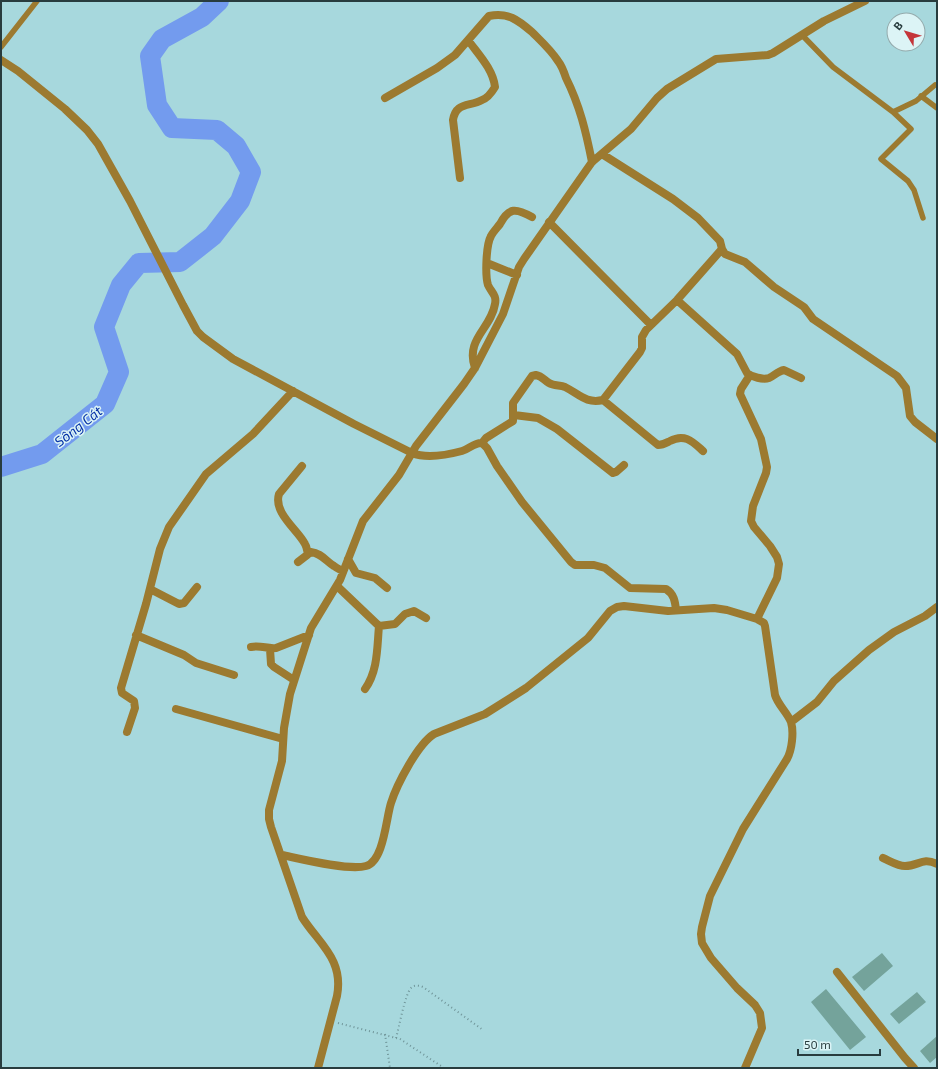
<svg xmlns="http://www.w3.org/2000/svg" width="938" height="1069" font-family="'Exo 2',sans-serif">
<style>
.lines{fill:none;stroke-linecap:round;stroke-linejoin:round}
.river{stroke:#739bee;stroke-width:20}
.building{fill:#74a39b}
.path{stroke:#71969a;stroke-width:2;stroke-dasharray:1 3;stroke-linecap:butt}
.lane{stroke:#9c7a30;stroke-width:5.5}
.street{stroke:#9c7a30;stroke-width:8}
.labels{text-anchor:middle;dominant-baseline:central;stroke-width:3;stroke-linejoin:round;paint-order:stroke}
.water-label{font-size:14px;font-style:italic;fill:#0531a7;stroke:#dcf4f6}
</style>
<rect width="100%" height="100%" fill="#a7d8dd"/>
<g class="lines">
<path class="river" d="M1,467L42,454L105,404L119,372L104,327L121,285L139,263L180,262L213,236L240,201L251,172L236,146L217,130L172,128L157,105L150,56L162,39L202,17L219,1"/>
</g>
<path class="building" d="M882,953L893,966L864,991L852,977Z
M826,989L866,1037L850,1050L811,1002Z
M917,992L926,1002L899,1024L890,1014Z
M937,1036V1057L930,1063L920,1051Z"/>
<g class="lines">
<path class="path" d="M338,1023L400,1039L444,1068
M385,1034L390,1068
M396,1038C399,1028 405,994 411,988C414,985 418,985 423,987L483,1030"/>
<path class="lane" d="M802,35L833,67L893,112L916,101L935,85
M1,47L37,1
M921,96L937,108
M893,112L911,129L881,159L908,181L914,190L923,218"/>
<path class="street" d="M1,60L18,71L65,109L87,130L98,144L130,201L183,305L197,331L203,337L233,359L354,424L412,453C427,459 447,455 462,451C469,449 475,442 482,443L487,448L497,466L522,502L571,562L575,565H594L605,568L630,588L666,589C674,594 675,601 676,610
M385,98L437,68L455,55L489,16C508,12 518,20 532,32C541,41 551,50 558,61C562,66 564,72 566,78C580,106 586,132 592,162
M602,154L673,199L698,218L720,241L722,249L725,254L745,262L774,287L804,307L813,319L897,376L906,388L910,416L915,422L937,439
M460,178L453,120C456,102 469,107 482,100C488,98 492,92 495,87C493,69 478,54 468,40
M549,222L651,325
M487,263L517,275
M677,300L737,354L747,373C752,377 763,380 769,378C774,376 778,371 784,370L801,378
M475,368C465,339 491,329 495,304C497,295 491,292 488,285C485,275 486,245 491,236C493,232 497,228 500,224C509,207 516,208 532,217
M750,375L741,389L740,394L761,439L767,467L766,473L753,506L751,521L754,527L770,546L777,557L779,564L777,578L757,619
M603,400L658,445C663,445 666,443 670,441C685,433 693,442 703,451
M514,415L538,418L557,429L613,473L616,472L624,465
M482,443L486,438L513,421V403L532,376L536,375C542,376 544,380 549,383C554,386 560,385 565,387C579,394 586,404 603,400L640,352L642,348V337L646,330L677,300L722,249
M302,466L279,494C273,513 298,530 305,544C307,547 307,551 308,554
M348,559L356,573L375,578L387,588
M298,562L311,552C321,553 326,561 334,566C337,568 340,570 343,571
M337,586L379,626L395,624L405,614L414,611L426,618
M150,589L179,604L184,603L197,587
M136,635L184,655L196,663L234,675
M251,647C261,645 267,649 276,648L309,635
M270,649L271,664L274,667L294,680
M365,689C378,671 377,648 379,626
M176,709L283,739
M791,722L817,702L834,681L869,650L894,632L925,616L937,607
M127,732L135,708L134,701L122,693L121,688L146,604L160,549L169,527L206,474L253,434L293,391
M282,855C301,859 349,871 366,866C384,861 386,818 391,803C397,784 418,744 434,734L485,714L526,688L588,638L610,611L617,607L624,606L668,611L714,608L727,610L757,619L764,623L765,626L775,695C778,705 787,712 791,722C794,732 792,750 787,759L743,829L710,896L702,927L701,934L702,943L711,958L737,988L755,1005L760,1013L762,1028L745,1068
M883,858C890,861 898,866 905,866C919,866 922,857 937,864
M837,972L905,1058L914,1068
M318,1068L337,996C344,959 319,944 302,917L271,827L269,819V810L282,761L284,728L290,694L311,628L340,580L363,521L399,475L416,446L464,384L475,368L503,314L519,267L524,259L592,162L631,129L657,98L667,89L716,59L768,55L773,53L824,21L865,1"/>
</g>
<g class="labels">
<g class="water-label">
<text transform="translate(78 426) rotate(-38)">Sông Cát</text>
</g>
</g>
<rect width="938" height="1069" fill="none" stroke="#283c3e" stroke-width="4"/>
<g transform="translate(906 32) rotate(308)"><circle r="19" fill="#dcf4f6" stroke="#94aaac"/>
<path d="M0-3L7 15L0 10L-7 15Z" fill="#c4353a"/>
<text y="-6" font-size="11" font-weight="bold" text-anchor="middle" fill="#283c3e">B</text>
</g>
<path d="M798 1049v6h82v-6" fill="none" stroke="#283c3e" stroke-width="2"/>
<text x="804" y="1049" font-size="12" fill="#283c3e" stroke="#dcf4f6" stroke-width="3" paint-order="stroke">50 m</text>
</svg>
